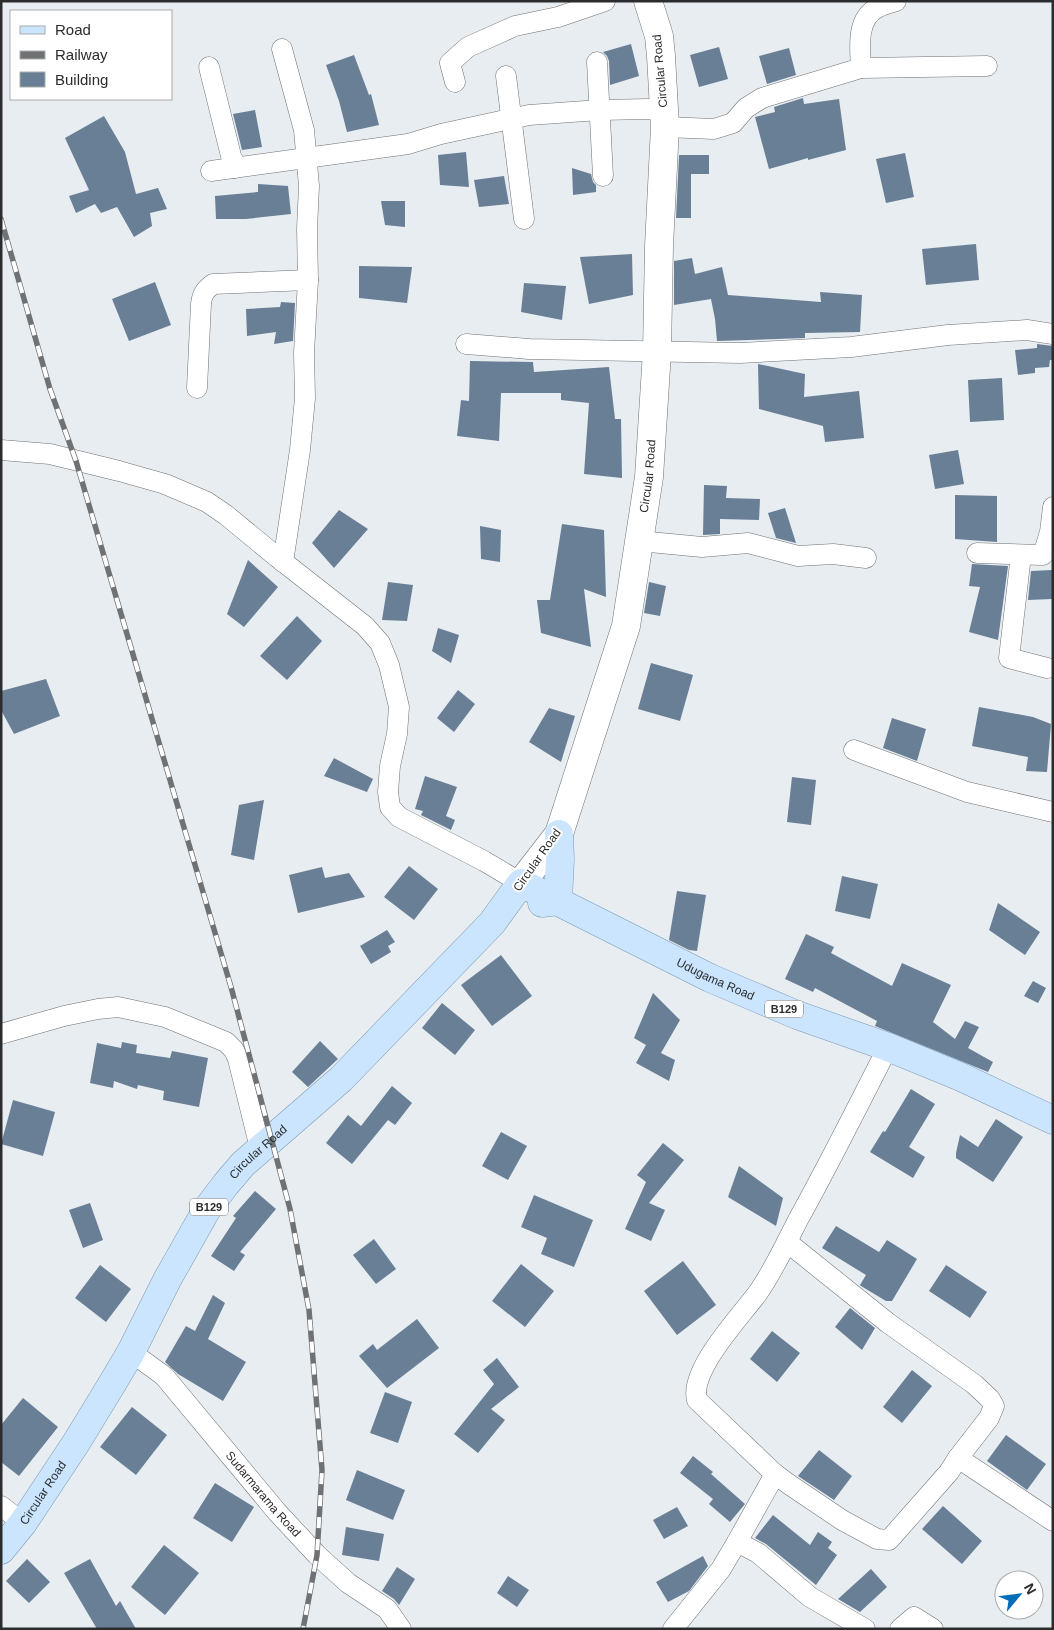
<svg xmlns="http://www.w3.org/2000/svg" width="1054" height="1630" font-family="Arial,sans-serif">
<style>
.building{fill:#697f96}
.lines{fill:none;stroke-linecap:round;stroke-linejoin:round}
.street-casing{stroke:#6d7175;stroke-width:21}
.secondary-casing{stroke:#6d7175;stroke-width:29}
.primary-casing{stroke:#7d99b5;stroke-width:29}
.street{stroke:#fff;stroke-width:20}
.secondary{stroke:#fff;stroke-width:28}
.primary{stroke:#cbe5fe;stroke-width:28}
.rail-casing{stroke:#6f7275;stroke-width:5.5}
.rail{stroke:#fff;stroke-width:4;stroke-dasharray:11;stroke-linecap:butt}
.labels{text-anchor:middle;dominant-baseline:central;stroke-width:4;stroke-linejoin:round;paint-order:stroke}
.shield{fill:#fff;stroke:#6a6b6d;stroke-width:1}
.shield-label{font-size:11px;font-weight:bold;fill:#2a2c2e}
.street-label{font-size:12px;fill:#2a2c2e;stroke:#fff}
</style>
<rect width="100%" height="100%" fill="#e8edf2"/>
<path class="building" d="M631,44L639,76L610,85L609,61L607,56L603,52Z
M719,47L728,79L699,87L690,55Z
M789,48L796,75L767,84L759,56Z
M354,55L369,95L371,94L379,125L347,132L339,101L326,65Z
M803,98L804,104L839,99L846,150L808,160V158L769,169L755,117L775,112L774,107Z
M255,110L262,147L242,150L233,114Z
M104,116L125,152L136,194L158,188L167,209L150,213L152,226L134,237L117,207L101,213L95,204L76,213L69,196L89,190L65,138Z
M466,152L469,187L440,185L438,155Z
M905,153L914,197L886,203L876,159Z
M679,155H709V174H691V218H676Z
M572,168L591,174L593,182L596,185V192L573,195Z
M504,176L509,204L479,207L474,180Z
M258,184L288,186L291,214L246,219H216L215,196L258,192Z
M381,201H405V227L385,225Z
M976,244L979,280L926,285L922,249Z
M632,254L633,295L589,304L580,257Z
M692,258L695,274L722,267L728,295L821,302L820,292L862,295L860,332L805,333V338L717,341L715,319L711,299L674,305V261Z
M359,266L412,267L407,303L359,298Z
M155,282L171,325L129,341L112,299Z
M524,283L566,286L562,320L521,312Z
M281,302L295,303L293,341L274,344L276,332L247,336L246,309L280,307Z
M1037,344L1053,346V360H1050L1049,367L1035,368V373L1018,375L1015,350L1037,348Z
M470,361L533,362L534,372L609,367L615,419H621L622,478L584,474L589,403L561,400V393H501L499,441L457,436L461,400L469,401Z
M758,364L805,374L804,397L859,391L864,438L825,442L823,426L759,409Z
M1002,378L1004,420L970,422L968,380Z
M958,450L964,484L935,489L929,455Z
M704,485L727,486L726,498L760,499L759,520L720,519V534L703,535Z
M955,495L997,496V542L955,539Z
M785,508L796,543L776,538L768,513Z
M339,510L368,529L334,568L312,543Z
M562,524L604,530L606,597L584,589L591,647L541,633L537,600H550Z
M480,526L501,530L500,562L481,559Z
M248,560L278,587L244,627L227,614Z
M972,564L1008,566L998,640L969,632L980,587L969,586Z
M1052,570V599L1028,600L1031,571Z
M388,582L413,585L407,621L382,620Z
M649,582L666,586L660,616L644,613Z
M297,616L322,641L287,680L260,656Z
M438,628L459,635L451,663L432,651Z
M651,663L693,675L680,721L638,709Z
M46,679L60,716L14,734L1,710V691Z
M458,690L475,704L454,732L437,718Z
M979,707L1033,717L1051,724L1047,772L1026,771L1028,757L972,746Z
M549,708L575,716L561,762L529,742Z
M892,718L926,729L917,761L883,748Z
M334,758L373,779L367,792L324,776Z
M425,776L457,787L446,816L455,820L451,830L421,815L423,811L415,809Z
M792,777L816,780L811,825L787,822Z
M264,800L254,860L231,855L239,805Z
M409,866L438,889L414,920L384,897Z
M322,867L325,878L349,873L365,897L298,913L289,875Z
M842,876L878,884L870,919L835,911Z
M677,891L706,895L697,951L689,950L669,940Z
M998,903L1040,932L1025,955L989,930Z
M387,930L395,942L388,946L391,952L371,964L360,946Z
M806,934L834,947L831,953L892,986L902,963L951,985L933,1022L955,1039L965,1021L979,1027L968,1048L993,1062L988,1072L875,1026L877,1021L815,988L813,992L785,979Z
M501,955L532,996L492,1026L461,985Z
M1033,981L1046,988L1038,1003L1024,996Z
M653,993L680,1020L661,1053L675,1060L669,1081L636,1063L646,1045L634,1038Z
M442,1003L475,1030L455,1055L422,1028Z
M320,1041L338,1059L308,1087L292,1072Z
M122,1042L137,1045L136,1053L170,1058L172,1051L208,1058L199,1107L163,1100L164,1091L138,1085L137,1089L114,1081L113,1088L90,1083L97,1043L121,1048Z
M392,1086L412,1103L395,1125L388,1120L352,1164L326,1143L348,1115L361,1126Z
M911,1089L935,1104L909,1147L925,1157L913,1178L870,1152L883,1131L885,1132Z
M13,1100L55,1112L43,1156L1,1144Z
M996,1119L1023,1137L993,1182L956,1158V1153L960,1135L978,1147Z
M501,1132L527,1146L508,1180L482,1166Z
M663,1143L684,1160L649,1203L665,1210L651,1241L625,1229L646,1182L637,1175Z
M739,1166L783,1198L776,1226L728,1197Z
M255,1191L276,1209L240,1252L245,1255L234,1271L211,1256L236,1218L233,1216Z
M534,1195L593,1220L574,1267L541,1254L547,1238L521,1227Z
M90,1203L103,1240L83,1248L69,1210Z
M836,1226L879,1252L887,1240L917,1259L892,1301H886L861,1286L860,1285L866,1275L822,1248Z
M374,1239L396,1269L376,1284L353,1255Z
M683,1261L716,1305L677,1335L644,1291Z
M521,1264L554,1291L525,1327L492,1301Z
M100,1265L131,1289L106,1322L75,1298Z
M946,1265L987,1292L970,1318L929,1291Z
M213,1295L225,1303L208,1339L246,1362L223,1401L178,1374L165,1362L186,1326L195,1331Z
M850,1308L875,1328L862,1350L835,1327Z
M417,1319L439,1348L387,1388L359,1356L373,1344L377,1350Z
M772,1331L800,1353L777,1382L750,1359Z
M497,1358L519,1387L491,1409L505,1420L478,1453L454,1434L494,1384L483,1370Z
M912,1370L932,1386L902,1423L883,1407Z
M385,1392L412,1402L398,1443L370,1433Z
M23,1398L58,1427L19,1476L1,1462V1425Z
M132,1407L167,1435L136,1475L100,1447Z
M1006,1435L1046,1464L1027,1490L987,1461Z
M819,1450L852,1476L834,1500L798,1476Z
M693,1456L713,1472L711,1474L745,1504L730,1522L709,1504L713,1499L680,1473Z
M357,1470L405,1490L393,1520L346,1500Z
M215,1483L254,1507L232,1542L193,1518Z
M943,1506L982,1541L962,1564L922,1529Z
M677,1507L688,1526L664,1539L653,1520Z
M773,1515L810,1545L818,1532L832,1542L828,1548L837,1555L816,1585L766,1544L755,1538Z
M346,1527L384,1534L379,1561L342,1555Z
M164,1545L199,1573L165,1615L131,1587Z
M703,1556L708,1566L689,1591L668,1602L656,1582Z
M27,1559L50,1582L29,1603L6,1581Z
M90,1559L116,1606L120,1601L136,1629H97L64,1573Z
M397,1567L415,1579L399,1605L394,1599L382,1591Z
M871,1569L887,1587L860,1612L838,1599Z
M508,1576L529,1590L517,1607L497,1593Z"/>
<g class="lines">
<defs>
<g id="street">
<path d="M282,49L304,130L309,186L307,229L308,280L304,353L305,398L300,450L283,562"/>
<path d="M597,62L603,176"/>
<path d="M209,67L234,168L233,160"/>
<path d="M861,68C860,48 856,19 877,8C882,5 890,3 896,1"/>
<path d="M506,76L524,219"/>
<path d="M455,82L450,63L468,47L515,26L558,17L605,1"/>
<path d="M665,127L714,129L733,123L746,108L762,98L861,68L987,66"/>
<path d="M211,171L408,144L441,134L529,115L600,110L648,109L664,111"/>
<path d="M466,344L529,349L740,353L851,347L948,335L1027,330L1053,334"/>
<path d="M197,388L201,304C202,294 205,290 213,284L308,280"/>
<path d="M1,450L50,454L119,471L165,484L207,502L226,515L277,557L365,626L380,643L389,665L399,707L397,734L390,766L388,792L390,807L399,817L484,861L521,883"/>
<path d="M639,541L702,547L748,543L798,556L833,554L866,558"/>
<path d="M977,553L1043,555L1050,532L1053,507"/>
<path d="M1021,555L1009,658L1047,668"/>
<path d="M854,750L967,792L1053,812"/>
<path d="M1,1034L64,1016L98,1009L118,1007L165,1017L226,1042L234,1050L238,1059L260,1148"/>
<path d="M888,1047C859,1104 830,1162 799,1218C786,1243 773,1272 757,1294C739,1318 689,1371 697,1400L775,1474L790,1485L842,1520L877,1539L889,1540L949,1472L958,1458"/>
<path d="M787,1242L888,1323L974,1384L990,1399L994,1406L989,1418L958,1458L1053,1521"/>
<path id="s1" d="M131,1352L164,1376L277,1512L317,1555L348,1583L387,1609L401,1629"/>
<path d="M1,1506L23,1523"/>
<path d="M737,1542L775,1474"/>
<path d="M673,1629L721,1569L737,1542L758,1553L810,1597L865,1629"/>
<path d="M900,1629L914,1617L933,1629"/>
</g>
<g id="secondary">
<path id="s2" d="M521,883L559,834L626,626L649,477L657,352L659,246L665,127L661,56L659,36L648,1"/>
</g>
<g id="primary">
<path d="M542,903L558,901L560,859L559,834"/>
<path id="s3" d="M1,1550L23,1523L76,1443L112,1384L131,1352L167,1280L207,1209L226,1184L243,1164L341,1079L492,923L521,883L710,978L797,1015L888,1047L961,1077L1053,1120"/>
</g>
</defs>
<use href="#street" class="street-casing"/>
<use href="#secondary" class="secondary-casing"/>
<use href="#primary" class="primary-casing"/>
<use href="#street" class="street"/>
<use href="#secondary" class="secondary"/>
<use href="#primary" class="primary"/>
<defs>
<path id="rail" d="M1,219L50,389L76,461L231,987L290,1209L309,1310L322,1470L317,1555L303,1629"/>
</defs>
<use href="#rail" class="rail-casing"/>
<use href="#rail" class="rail"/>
</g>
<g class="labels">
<g class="shield">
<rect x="765" y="1000.5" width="38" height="17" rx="4"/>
<rect x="190" y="1198.5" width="38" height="17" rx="4"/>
</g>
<g class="shield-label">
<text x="784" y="1009">B129</text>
<text x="209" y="1207">B129</text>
</g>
<g class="street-label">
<text transform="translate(660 71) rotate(-95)">Circular Road</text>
<text stroke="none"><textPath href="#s2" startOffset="432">Circular Road</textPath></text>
<text transform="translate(537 860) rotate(-55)">Circular Road</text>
<text stroke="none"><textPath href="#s3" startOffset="1070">Udugama Road</textPath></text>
<text stroke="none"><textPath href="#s3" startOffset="476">Circular Road</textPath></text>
<text stroke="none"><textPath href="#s3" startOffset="71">Circular Road</textPath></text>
<text stroke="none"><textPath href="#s1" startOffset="195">Sudarmarama Road</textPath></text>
</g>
</g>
<rect width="1054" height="1630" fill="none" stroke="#2a2c2e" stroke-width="5"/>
<rect x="10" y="10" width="162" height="90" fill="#ffffff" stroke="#aaabab"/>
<rect x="20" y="26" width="25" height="8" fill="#cbe5fe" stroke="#aaabab"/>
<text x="55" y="35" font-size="15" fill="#2a2c2e">Road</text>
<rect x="20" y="51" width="25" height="8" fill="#6f7275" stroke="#aaabab"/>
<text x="55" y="60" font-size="15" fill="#2a2c2e">Railway</text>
<rect x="20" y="72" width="25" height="15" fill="#697f96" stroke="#aaabab"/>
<text x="55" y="85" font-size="15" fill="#2a2c2e">Building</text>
<g transform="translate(1019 1595) rotate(61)"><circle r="24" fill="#ffffff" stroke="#aaabab"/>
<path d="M0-4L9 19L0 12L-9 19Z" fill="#006db8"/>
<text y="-8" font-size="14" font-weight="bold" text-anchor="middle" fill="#2a2c2e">N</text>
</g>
</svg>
